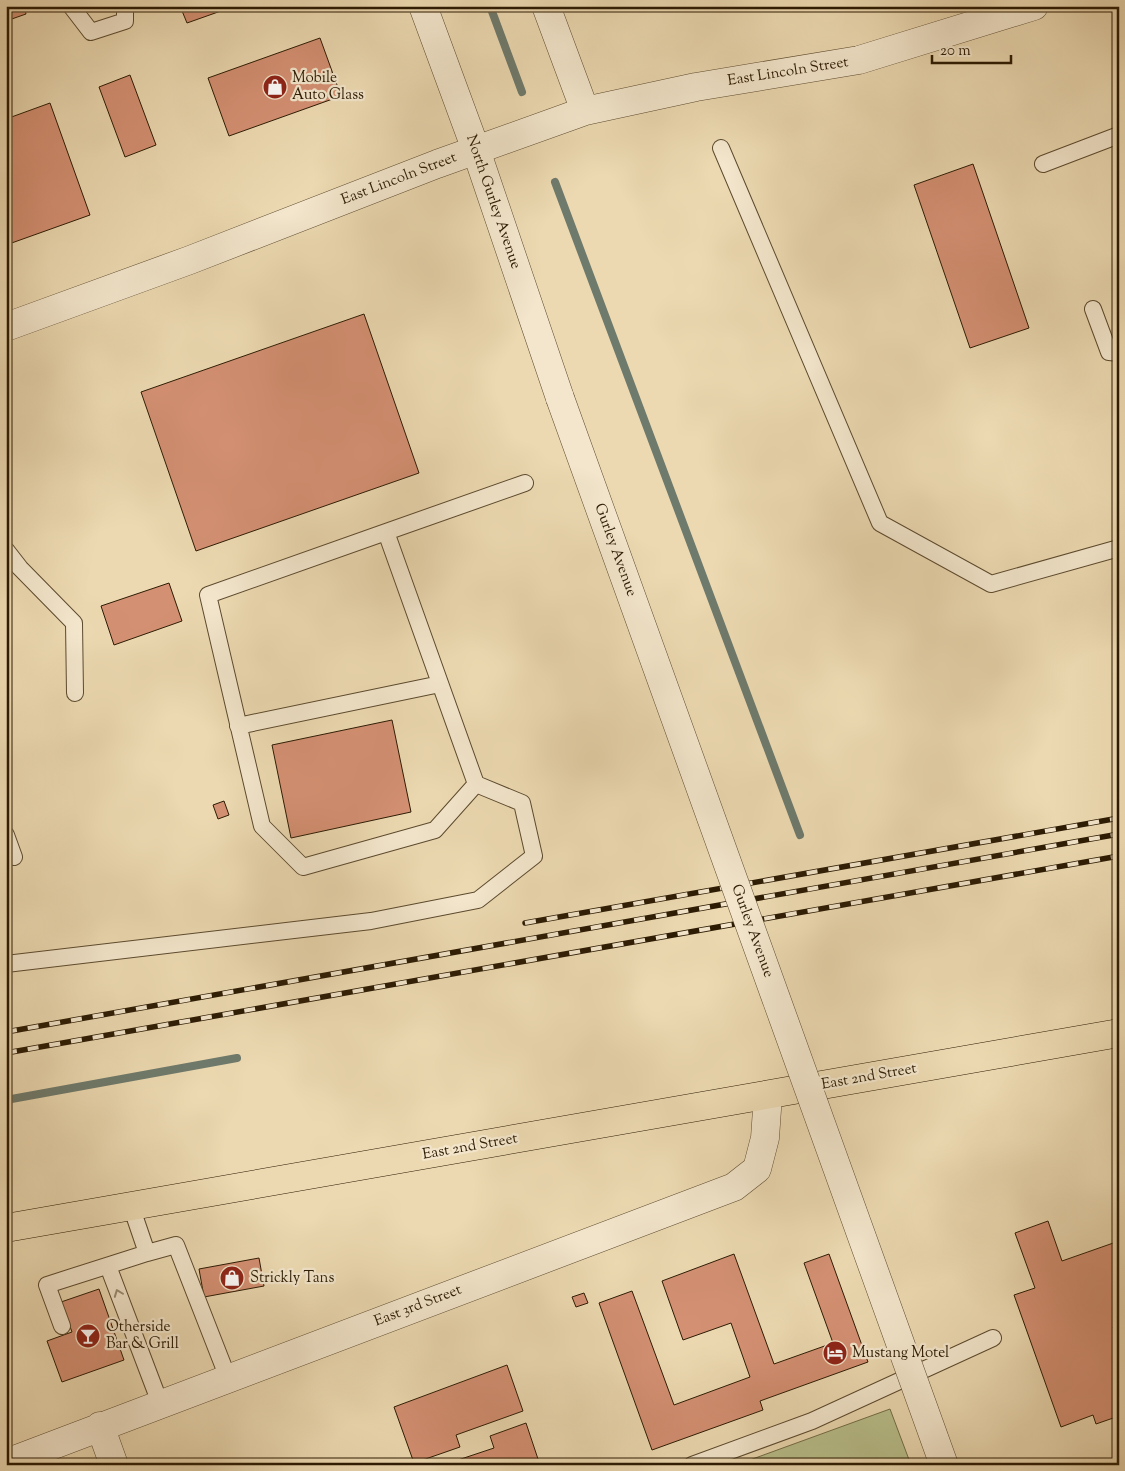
<svg xmlns="http://www.w3.org/2000/svg" width="1125" height="1471" font-family="'Sorts Mill Goudy',serif">
<style>
.green{fill:#b8bf8b;stroke:#726d47}
.lines{fill:none;stroke-linecap:round;stroke-linejoin:round}
.stream{stroke:#6e7a6c;stroke-width:8}
.building{fill:#d49073;stroke:#2c1b03}
.service-casing{stroke:#5c4a2e;stroke-width:18}
.minor-casing{stroke:#5c4a2e;stroke-width:29}
.tertiary-casing{stroke:#5c4a2e;stroke-width:29}
.primary-casing{stroke:#2c1b03;stroke-width:29}
.service{stroke:#f3e6cc;stroke-width:16}
.minor{stroke:#f3e6cc;stroke-width:28}
.tertiary{stroke:#f3e6cc;stroke-width:28}
.primary{stroke:#ecd9b1;stroke-width:28}
.rail-casing{stroke:#2c1b03;stroke-width:5.5}
.rail{stroke:#f3e6cc;stroke-width:4;stroke-dasharray:11;stroke-linecap:butt}
.tertiary-bridge-casing{stroke:#5c4a2e;stroke-width:29;stroke-linecap:butt}
.tertiary-bridge{stroke:#f3e6cc;stroke-width:28}
.oneway{stroke:#998b72}
.labels{text-anchor:middle;dominant-baseline:central;stroke-width:4.5;stroke-linejoin:round;paint-order:stroke}
.street-label{font-size:15px;fill:#2c1b03;stroke:#f3e6cc}
.poi-label{font-size:15px;fill:#2c1b03;stroke:#f3e6cc;text-anchor:start}
</style>
<rect width="100%" height="100%" fill="#ecd9b1"/>
<filter id="stains"><feTurbulence type="fractalNoise" baseFrequency=".004" numOctaves="4"/><feColorMatrix values="0 0 0 0 .2 0 0 0 0 .09 0 0 0 0 .02 0 0 0 .5 -.17"/></filter>
<radialGradient id="worn" r=".72"><stop offset=".6" stop-color="#630" stop-opacity="0"/><stop offset="1" stop-color="#630" stop-opacity=".3"/></radialGradient>
<path class="green" d="M890,1409L911,1465H736Z"/>
<g class="lines">
<path class="stream" d="M490,6L522,92
M555,182L800,835
M6,1100L237,1058"/>
</g>
<path class="building" d="M6,6H24L26,14L6,21Z
M180,6H235L187,23Z
M320,38L341,96L229,136L208,78Z
M130,75L156,145L125,157L99,87Z
M50,103L90,215L6,245V119Z
M973,164L1029,328L970,348L914,185Z
M364,314L419,473L196,551L141,392Z
M169,583L182,621L114,645L101,606Z
M392,720L411,812L291,838L272,745Z
M224,801L229,815L218,819L213,805Z
M1048,1221L1062,1261L1119,1241V1324L1113,1327L1119,1344V1416L1096,1424L1093,1415L1061,1427L1014,1295L1035,1288L1015,1233Z
M734,1254L774,1364L833,1343L804,1263L829,1254L868,1362L760,1401L763,1410L652,1450L599,1303L632,1291L674,1405L750,1377L731,1323L683,1340L662,1281Z
M259,1258L264,1286L204,1297L199,1269Z
M99,1289L124,1360L62,1382L47,1341L72,1332L61,1302Z
M584,1293L588,1303L576,1307L572,1297Z
M507,1365L523,1411L456,1435L460,1447L414,1463L394,1407Z
M526,1423L540,1465H443L494,1448L490,1436Z"/>
<g class="lines">
<defs>
<path id="service" d="M71,6L91,32L125,21V6
M721,148L880,523L991,584L1119,548
M1043,164L1119,135
M1093,309L1109,352L1119,353
M386,532L525,483
M6,550L20,568L74,623L75,693
M238,726L440,684
M6,835L14,857
M6,964L371,921L478,900L534,856L522,803L476,784L386,532L208,595L262,826L303,867L435,830L476,784
M131,1206L147,1253L176,1245L228,1378
M108,1266L160,1403
M62,1326L47,1285L147,1253
M692,1465L812,1421L993,1338"/>
<path id="minor" d="M546,6L585,111
M6,327L190,260L437,164L585,111L696,87L859,60L1034,6
M100,1426L114,1465
M6,1463L734,1187L757,1169L765,1138L768,1095"/>
<path id="tertiary" d="M423,6L476,150L560,398"/>
<path id="primary" d="M6,1228L1119,1033"/>
</defs>
<use href="#service" class="service-casing"/>
<use href="#minor" class="minor-casing"/>
<use href="#tertiary" class="tertiary-casing"/>
<use href="#primary" class="primary-casing"/>
<use href="#service" class="service"/>
<use href="#minor" class="minor"/>
<use href="#tertiary" class="tertiary"/>
<use href="#primary" class="primary"/>
<defs>
<path id="rail" d="M525,923L1119,818
M6,1032L1119,834
M6,1053L1119,856"/>
</defs>
<use href="#rail" class="rail-casing"/>
<use href="#rail" class="rail"/>
<defs>
<path id="tertiary-bridge" d="M560,398L944,1465"/>
</defs>
<use href="#tertiary-bridge" class="tertiary-bridge-casing"/>
<use href="#tertiary-bridge" class="tertiary-bridge"/>
</g>
<defs><path id="oneway-chevron" d="M-2-3.5L2.5 0L-2 3.5" fill="none" stroke-width="1.6" stroke-linecap="round" stroke-linejoin="round" transform="scale(1.25)"/></defs>
<use class="oneway" href="#oneway-chevron" transform="translate(118 1293) rotate(-111)"/>
<defs>
<symbol id="shop-disc" viewBox="-11 -11 22 22"><circle r="9.5" fill="#8f2418" stroke="#f3e6cc"/><path d="M-5-2.5h2.3a2.7 3.5 0 0 1 5.4 0H5L5.5 6h-11ZM-1.5-2.5h3a1.5 2.3 0 0 0-3 0Z" fill="#fff"/></symbol>
<symbol id="bar-disc" viewBox="-11 -11 22 22"><circle r="9.5" fill="#8f2418" stroke="#f3e6cc"/><path d="M-6-5H6L.8 .8V4.5H3.5V6h-7V4.5H-.8V.8Z" fill="#fff"/></symbol>
<symbol id="hotel-disc" viewBox="-11 -11 22 22"><circle r="9.5" fill="#8f2418" stroke="#f3e6cc"/><path d="M-6-4.5h1.5V1H6V5H4.5V3h-9V5H-6ZM-4 0a1.8 1.8 0 1 1 3.6 0ZM.5 0V-2.5h3Q6-2.5 6 0Z" fill="#fff"/></symbol>
</defs>
<g fill-rule="evenodd">
<use href="#shop-disc" x="261" y="73" width="28" height="28"/>
<use href="#shop-disc" x="218" y="1264" width="28" height="28"/>
<use href="#bar-disc" x="74" y="1322" width="28" height="28"/>
<use href="#hotel-disc" x="821" y="1339" width="28" height="28"/>
</g>
<g class="labels">
<g class="street-label">
<text transform="translate(788 72) rotate(-9)">East Lincoln Street</text>
<text transform="translate(399 179) rotate(-21)">East Lincoln Street</text>
<text transform="translate(493 202) rotate(71)">North Gurley Avenue</text>
<text transform="translate(615 550) rotate(70)">Gurley Avenue</text>
<text transform="translate(752 931) rotate(70)">Gurley Avenue</text>
<text transform="translate(869 1077) rotate(-10)">East 2nd Street</text>
<text transform="translate(470 1147) rotate(-10)">East 2nd Street</text>
<text transform="translate(418 1306) rotate(-21)">East 3rd Street</text>
</g>
<g class="poi-label">
<text x="292" y="78">Mobile<tspan x="292" dy="17">Auto Glass</tspan></text>
<text x="250" y="1278">Strickly Tans</text>
<text x="106" y="1327">Otherside<tspan x="106" dy="17">Bar &amp; Grill</tspan></text>
<text x="852" y="1353">Mustang Motel</text>
</g>
</g>
<rect width="1125" height="1471" fill="none" stroke="#ecd9b1" stroke-width="25"/>
<rect x="8" y="8" width="1110" height="1456" fill="none" stroke="#2c1b03" stroke-width="2.5"/>
<rect x="12" y="12" width="1100" height="1446" fill="none" stroke="#2c1b03"/>
<path d="M932 55v8h79v-8" fill="none" stroke="#2c1b03" stroke-width="2.5"/>
<text x="940" y="55" font-size="15" fill="#2c1b03" stroke="#f3e6cc" stroke-width="4" paint-order="stroke">20 m</text>
<rect width="100%" height="100%" filter="url(#stains)"/>
<rect width="100%" height="100%" fill="url(#worn)"/>
</svg>
